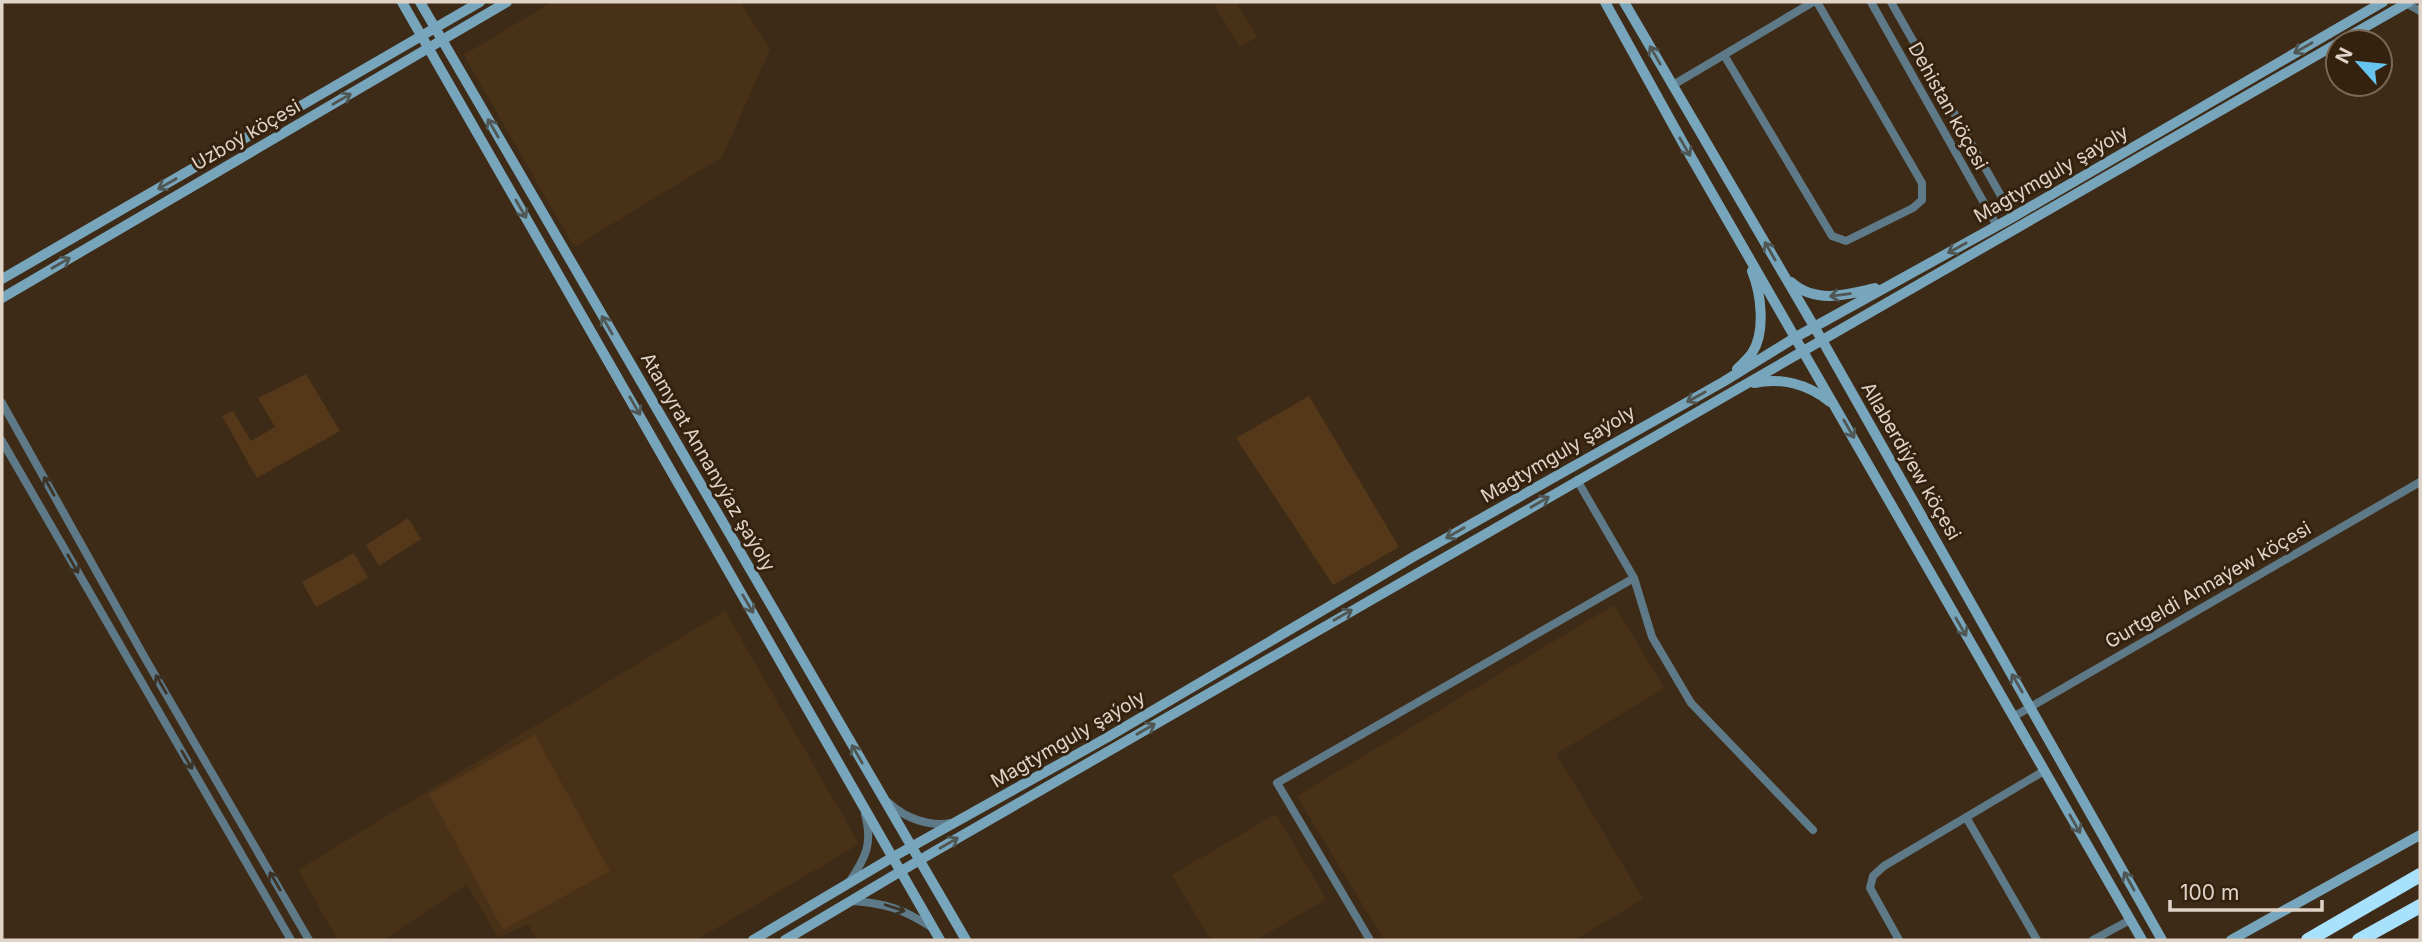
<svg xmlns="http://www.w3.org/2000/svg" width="2422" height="942" font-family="Inter,sans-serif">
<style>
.built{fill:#493117}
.park{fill:#543819}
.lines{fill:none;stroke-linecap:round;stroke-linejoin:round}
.street{stroke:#5e7a88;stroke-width:8}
.secondary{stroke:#77a5bb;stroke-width:10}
.highway{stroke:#a8e1fc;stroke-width:14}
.oneway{stroke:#4f5653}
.oneway2{stroke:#3c3326}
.labels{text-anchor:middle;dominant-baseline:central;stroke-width:6;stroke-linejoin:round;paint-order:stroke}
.street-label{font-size:19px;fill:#e0d3c8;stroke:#34210e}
</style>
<rect width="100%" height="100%" fill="#3e2b17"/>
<path class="built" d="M552,2H740L770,49L722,157L574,247L464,55Z
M1222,2H1236L1257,37L1240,47L1215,6Z
M1614,605L1664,688L1556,754L1643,899L1574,940H1384L1297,796Z
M725,611L859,844L696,940H538L528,924L498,938L467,884L383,940H338L298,870Z
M1276,814L1326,899L1256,940H1211L1172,875Z"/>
<path class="park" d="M306,374L340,431L257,478L222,416L233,411L251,441L275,427L258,398Z
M1309,396L1399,547L1333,585L1236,438Z
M408,518L421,539L379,566L366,545Z
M354,553L368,578L316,607L302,582Z
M535,735L610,871L503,930L429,794Z"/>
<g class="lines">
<path class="street" d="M1871,2L1997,226
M1891,2L2013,217
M2404,2L2420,11
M1724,55L1832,236L1846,241L1913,208L1922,200V183L1817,2
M1673,85L1813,2
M2,403L145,658L309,940
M2,441L291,940
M1577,480L1634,578L1652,637L1691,703L1813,830
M2013,717L2420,482
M889,803C905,818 929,827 951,823
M1966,817L2037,940
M850,881C866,857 873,843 865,815
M852,901C885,903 903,909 931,927
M1370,940L1277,783L1634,578
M1899,940L1870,888L1873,876L1884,866L2044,771
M2093,940L2130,920"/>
<path class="secondary" d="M402,2L940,940
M420,2L966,940
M1605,2L1683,143L2142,940
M1624,2L1822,340L2162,940
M2339,42L2409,2
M2,279L480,2
M1791,282C1815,304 1847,295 1875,288
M2,298L507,2
M1737,369C1742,364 1748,359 1752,353C1766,332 1761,293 1752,271
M1754,383C1781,377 1808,384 1830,402
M753,940L893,857L1108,737L1413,557L1723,382L1796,337L2013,217L2383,2
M785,940L918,861L2338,43
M2231,940L2420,835"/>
<path class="highway" d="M2308,940L2420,875
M2359,940L2420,906"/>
</g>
<defs><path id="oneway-shaft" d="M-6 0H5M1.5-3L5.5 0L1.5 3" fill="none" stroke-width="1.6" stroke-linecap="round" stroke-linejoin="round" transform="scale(1.75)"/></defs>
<g class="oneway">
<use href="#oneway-shaft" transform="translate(2303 48) rotate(150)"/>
<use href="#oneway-shaft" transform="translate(1655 55) rotate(-120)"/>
<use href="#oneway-shaft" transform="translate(342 99) rotate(-30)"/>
<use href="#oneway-shaft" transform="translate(493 128) rotate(-120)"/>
<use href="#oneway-shaft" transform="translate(1685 147) rotate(60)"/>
<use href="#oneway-shaft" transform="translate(167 184) rotate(150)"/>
<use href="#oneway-shaft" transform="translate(521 209) rotate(60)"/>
<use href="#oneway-shaft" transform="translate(1957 248) rotate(151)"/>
<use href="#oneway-shaft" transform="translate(1770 251) rotate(-120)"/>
<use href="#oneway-shaft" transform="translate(61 263) rotate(-30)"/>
<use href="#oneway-shaft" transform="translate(1840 295) rotate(173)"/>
<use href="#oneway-shaft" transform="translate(607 325) rotate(-120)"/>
<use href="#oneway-shaft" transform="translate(1696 397) rotate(151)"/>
<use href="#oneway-shaft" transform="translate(635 406) rotate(60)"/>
<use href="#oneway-shaft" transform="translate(1849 429) rotate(60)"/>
<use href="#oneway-shaft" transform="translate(1540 502) rotate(-30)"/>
<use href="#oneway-shaft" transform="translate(1455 533) rotate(150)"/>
<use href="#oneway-shaft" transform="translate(748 604) rotate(60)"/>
<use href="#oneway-shaft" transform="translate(1343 615) rotate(-30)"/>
<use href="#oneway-shaft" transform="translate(1961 627) rotate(60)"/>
<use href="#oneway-shaft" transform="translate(2017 683) rotate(-120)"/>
<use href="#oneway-shaft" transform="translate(1146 729) rotate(-30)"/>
<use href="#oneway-shaft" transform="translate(857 754) rotate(-120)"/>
<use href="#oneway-shaft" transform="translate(2075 824) rotate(60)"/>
<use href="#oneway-shaft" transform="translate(949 843) rotate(-30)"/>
<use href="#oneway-shaft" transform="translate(2129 881) rotate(-119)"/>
</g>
<g class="oneway2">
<use href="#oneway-shaft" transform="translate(49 486) rotate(-119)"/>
<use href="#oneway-shaft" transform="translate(73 564) rotate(60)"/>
<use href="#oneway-shaft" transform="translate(161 684) rotate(-120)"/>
<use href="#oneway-shaft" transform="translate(187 760) rotate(60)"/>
<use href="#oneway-shaft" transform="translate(275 881) rotate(-120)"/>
<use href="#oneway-shaft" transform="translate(895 908) rotate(18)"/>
</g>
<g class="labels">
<g class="street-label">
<text transform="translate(1948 106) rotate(61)">Dehistan köçesi</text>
<text transform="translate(246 135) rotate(-30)">Uzboý köçesi</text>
<text transform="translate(2051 174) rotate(-30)">Magtymguly şaýoly</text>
<text transform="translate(1558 454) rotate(-30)">Magtymguly şaýoly</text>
<text transform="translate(1911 461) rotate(60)">Allaberdiýew köçesi</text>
<text transform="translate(708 462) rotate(60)">Atamyrat Annanyýaz şaýoly</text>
<text transform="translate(2208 585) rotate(-30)">Gurtgeldi Annaýew köçesi</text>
<text transform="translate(1068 739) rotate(-30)">Magtymguly şaýoly</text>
</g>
</g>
<rect width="2422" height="942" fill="none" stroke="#e0d3c8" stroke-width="7"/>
<g transform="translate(2359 63) rotate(297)"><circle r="33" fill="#34210e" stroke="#796858" stroke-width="2"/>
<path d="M0-5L12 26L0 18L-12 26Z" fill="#66c4ef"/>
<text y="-10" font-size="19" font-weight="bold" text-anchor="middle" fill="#e0d3c8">N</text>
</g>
<path d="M2170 900v10h152v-10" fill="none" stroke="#e0d3c8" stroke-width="3.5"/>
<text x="2180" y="900" font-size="21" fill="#e0d3c8" stroke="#34210e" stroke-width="5" paint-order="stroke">100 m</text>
</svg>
